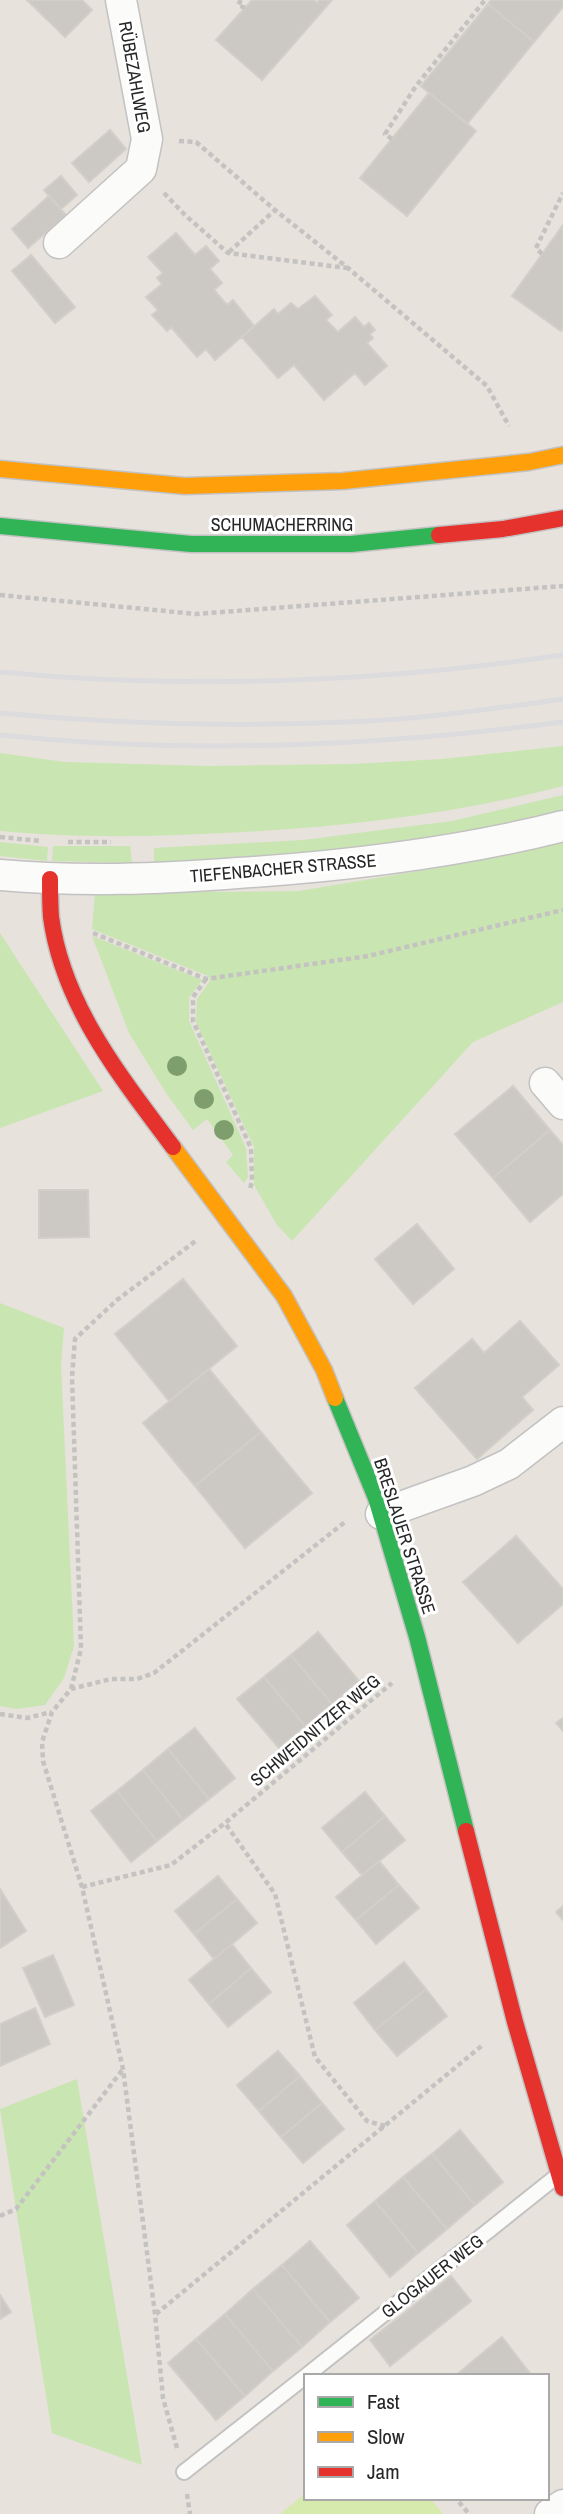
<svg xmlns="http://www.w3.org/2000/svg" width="563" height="2514" font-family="'Archivo Narrow',sans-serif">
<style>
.green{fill:#c9e5b1}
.pitch{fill:#d7eaae}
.building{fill:#ccc8c3;stroke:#d2cec8;stroke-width:2}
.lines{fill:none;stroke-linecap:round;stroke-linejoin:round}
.lane-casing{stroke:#c3c2c2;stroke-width:18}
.street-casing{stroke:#c3c2c2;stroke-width:33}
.fast-casing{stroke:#c3c2c2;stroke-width:19}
.slow-casing{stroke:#c3c2c2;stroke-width:19}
.jam-casing{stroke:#c3c2c2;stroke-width:19}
.path{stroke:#c4c3c2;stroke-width:4.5;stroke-dasharray:5 3.5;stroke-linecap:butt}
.lane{stroke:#fbfbfa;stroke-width:14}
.street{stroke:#fbfbfa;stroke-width:30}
.fast{stroke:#30b455;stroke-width:16}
.slow{stroke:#ff9f0a;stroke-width:16}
.jam{stroke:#e5322d;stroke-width:16}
.rail{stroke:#dcdcde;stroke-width:5}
.tree{fill:#7e9f6d}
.labels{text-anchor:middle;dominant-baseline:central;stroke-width:6;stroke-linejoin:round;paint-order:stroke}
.street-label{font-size:18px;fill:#272727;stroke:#fff}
</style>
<rect width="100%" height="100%" fill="#e7e2dc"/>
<path class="green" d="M563,746V786C452,815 337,828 222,833C148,837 74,838 0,831V753L65,762L207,766L353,764L442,759Z
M563,795V815L548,819L296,860L154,865V848L303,840L452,821Z
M563,839V1002L473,1042L292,1241L277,1225L254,1185V1147L196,1022L197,999L210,981L208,976L92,929L95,893L299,891L454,865Z
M0,842L48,847L47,861L0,856Z
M53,846H130L132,863L52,861Z
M0,933L103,1091L0,1128Z
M92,936L202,980L189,998V1021L246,1148L248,1177L244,1183L226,1162L233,1155L207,1119L193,1130L166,1093L129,1033Z
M0,1303L64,1328L61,1365L74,1646L64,1678L45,1705L16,1709L0,1706Z
M77,2079L142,2465L52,2433L0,2109Z"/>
<path class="pitch" d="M306,2493V2498H430L443,2514H280Z"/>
<path class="building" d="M27,0H82L92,10L65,37Z
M252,0H314L317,3L319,0H332L262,80L216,40Z
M491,0H563V7L534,42L488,4Z
M488,4L534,42L467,124L421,86Z
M429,93L476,131L407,216L360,178Z
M110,130L126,149L89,182L72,163Z
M61,176L77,195L61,209L44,190Z
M49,196L66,215L28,248L12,229Z
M563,225V328L561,331L512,296Z
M176,233L195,255L206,246L219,261L210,269L222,283L214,290L227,305L233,300L254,326L215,360L206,349L197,357L171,327L167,331L152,315L158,310L146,297L162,284L157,278L163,273L148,257Z
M31,255L75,307L55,323L12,271Z
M315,296L332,315L326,320L338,332L355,317L364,327L369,323L375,330L370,334L373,338L367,343L387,366L365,385L355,373L324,400L294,365L278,378L242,337L274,309L278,314L291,303L298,309Z
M513,1086L550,1130L493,1178L455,1134Z
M550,1130L563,1145V1194L530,1222L493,1178Z
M39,1190H88L89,1237L39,1238Z
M417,1224L454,1269L413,1304L375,1259Z
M183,1279L237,1346L169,1401L115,1334Z
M520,1321L559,1365L522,1397L533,1410L477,1459L415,1388L472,1339L484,1353Z
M209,1369L261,1432L195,1486L143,1423Z
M261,1432L312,1493L245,1548L195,1486Z
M516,1536L563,1589V1604L518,1643L463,1582Z
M318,1632L359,1681L332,1704L291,1655Z
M291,1655L332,1704L305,1726L264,1677Z
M264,1677L305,1726L279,1748L237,1699Z
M563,1718V1731L556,1723Z
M195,1728L235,1778L209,1799L168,1749Z
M168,1749L209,1799L183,1820L143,1770Z
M143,1770L183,1820L157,1841L117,1791Z
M117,1791L157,1841L131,1862L91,1811Z
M365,1792L385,1816L342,1852L322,1828Z
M385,1816L405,1840L362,1875L342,1852Z
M379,1861L399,1885L356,1920L336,1897Z
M218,1876L237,1899L194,1934L175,1911Z
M399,1885L419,1908L376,1944L356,1920Z
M0,1889L26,1931L0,1948Z
M237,1899L257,1923L214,1959L194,1934Z
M563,1906V1920L556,1912Z
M232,1944L251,1968L209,2004L189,1980Z
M53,1955L74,2005L45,2017L23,1968Z
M404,1962L426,1989L375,2030L354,2003Z
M251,1968L271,1992L228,2027L209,2004Z
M426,1989L447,2016L397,2056L375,2030Z
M35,2008L50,2044L0,2066V2024Z
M278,2051L300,2076L259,2111L237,2085Z
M300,2076L322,2103L281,2137L259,2111Z
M322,2103L344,2129L303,2163L281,2137Z
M460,2130L503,2182L475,2205L432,2154Z
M432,2154L475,2205L447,2229L403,2177Z
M403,2177L447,2229L418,2253L375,2201Z
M375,2201L418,2253L390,2277L347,2225Z
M310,2241L359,2298L330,2322L282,2265Z
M282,2265L330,2322L302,2347L253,2289Z
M451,2276L471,2301L390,2366L370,2340Z
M253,2289L302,2347L273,2371L225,2314Z
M0,2295L11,2312L0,2319Z
M225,2314L273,2371L245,2396L196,2339Z
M502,2337L532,2376H455Z
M196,2339L245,2396L216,2420L168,2363Z"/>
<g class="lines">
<defs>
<path id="lane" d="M306,2376L557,2176
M184,2472L306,2376"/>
<path id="street" d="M59,243L141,169L147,139L121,0
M0,875C80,882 158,879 238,873C347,866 457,853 563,826
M545,1083L563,1104
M381,1514L473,1481L509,1464L563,1422
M550,2514L563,2505"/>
<path id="fast" d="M0,526L191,544H351L439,535
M335,1398L376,1498L417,1637L466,1831"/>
<path id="slow" d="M0,469L185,486L343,481L529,462L563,455
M173,1147L284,1296L324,1370L335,1398"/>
<path id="jam" d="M439,535L503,529L563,518
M50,879C50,891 50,904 51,917C63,1006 121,1077 173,1147
M466,1831L515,2022L563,2188"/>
</defs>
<use href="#lane" class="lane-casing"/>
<use href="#street" class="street-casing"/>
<use href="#fast" class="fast-casing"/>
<use href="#slow" class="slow-casing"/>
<use href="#jam" class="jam-casing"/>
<path class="path" d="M241,0L238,5L245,8
M392,139L385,134L416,86L485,0
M179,141L196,142L275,210L348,268L487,386L509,426
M164,193L185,215L228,253L347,268
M229,252L275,210
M542,254L536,248L563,193
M0,595L196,614L563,586
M0,837L41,841
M68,842H111
M93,933L206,979L368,956L563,910
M206,979L193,997V1021L251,1148L252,1181L250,1189
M71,1689L81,1649L72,1377L75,1339L117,1300L197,1240
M0,1714L27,1718L51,1712
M82,1887L171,1865L225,1823
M385,2126L367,2121L315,2057L275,1894L225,1823L392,1683
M0,2216L16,2209L123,2069
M156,2314L484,2044
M177,2448L163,2398L155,2314L123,2069L82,1887L43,1761L42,1742L52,1712L71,1689L111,1679H137L154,1673L345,1522
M187,2494L190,2514
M459,2502L469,2514"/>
<use href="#lane" class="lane"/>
<use href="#street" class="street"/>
<use href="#fast" class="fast"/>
<use href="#slow" class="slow"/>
<use href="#jam" class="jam"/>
<path class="rail" d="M0,672C188,690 377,682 563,655
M0,713C114,724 231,727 346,722C418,720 491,709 563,699
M0,735C187,755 377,746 563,722"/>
</g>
<g class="tree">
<circle cx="177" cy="1066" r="10"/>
<circle cx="204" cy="1099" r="10"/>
<circle cx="224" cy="1130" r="10"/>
</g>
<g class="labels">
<g class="street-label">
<text transform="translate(135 77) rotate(80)">RÜBEZAHLWEG</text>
<text x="282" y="524">SCHUMACHERRING</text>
<text transform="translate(283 868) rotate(-5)">TIEFENBACHER STRASSE</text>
<text transform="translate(405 1536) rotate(72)">BRESLAUER STRASSE</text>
<text transform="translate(315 1730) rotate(-40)">SCHWEIDNITZER WEG</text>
<text transform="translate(432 2276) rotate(-38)">GLOGAUER WEG</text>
</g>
</g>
<rect x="304" y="2374" width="245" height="126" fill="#ffffff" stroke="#a9a9a9" stroke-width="2"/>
<rect x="318" y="2397" width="35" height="10" fill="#30b455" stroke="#a9a9a9" stroke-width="2"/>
<text x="367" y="2409" font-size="21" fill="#272727">Fast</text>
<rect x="318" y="2432" width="35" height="10" fill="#ff9f0a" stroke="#a9a9a9" stroke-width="2"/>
<text x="367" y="2444" font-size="21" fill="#272727">Slow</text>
<rect x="318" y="2467" width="35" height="10" fill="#e5322d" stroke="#a9a9a9" stroke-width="2"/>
<text x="367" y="2479" font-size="21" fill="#272727">Jam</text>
</svg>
